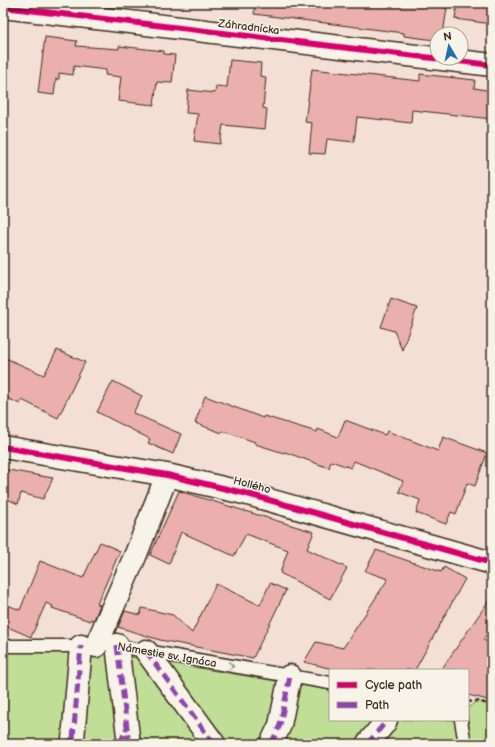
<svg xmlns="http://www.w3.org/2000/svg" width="495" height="747" font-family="'Balsamiq Sans',sans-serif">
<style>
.green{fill:#c1de96;stroke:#7e845a}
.building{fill:#ebb0ad;stroke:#3b2a1e}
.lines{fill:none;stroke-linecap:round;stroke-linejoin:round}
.lane-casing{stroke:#3b2a1e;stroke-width:15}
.street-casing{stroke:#3b2a1e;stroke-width:25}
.path{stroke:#3b2a1e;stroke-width:2.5;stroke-dasharray:4 3;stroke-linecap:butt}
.lane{stroke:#f7f3e8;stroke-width:12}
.street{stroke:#f7f3e8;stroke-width:22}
.quiet{stroke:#8e44ad;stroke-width:5;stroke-dasharray:10 5;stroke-linecap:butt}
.cycleway-casing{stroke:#f7f3e8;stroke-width:8}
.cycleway{stroke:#d6006c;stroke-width:6}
.oneway{stroke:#998e83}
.labels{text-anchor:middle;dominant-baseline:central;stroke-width:3;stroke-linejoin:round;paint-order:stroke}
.street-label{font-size:11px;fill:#3b2a1e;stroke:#f7f3e8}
</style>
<rect width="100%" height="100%" fill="#f3dfd6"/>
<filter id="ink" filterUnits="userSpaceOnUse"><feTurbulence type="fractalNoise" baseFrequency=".025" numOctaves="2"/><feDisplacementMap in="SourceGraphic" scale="8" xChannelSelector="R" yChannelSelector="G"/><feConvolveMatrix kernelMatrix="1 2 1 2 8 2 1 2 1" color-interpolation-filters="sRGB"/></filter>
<g filter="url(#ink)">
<path class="green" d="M3,651L101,652L330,690V720H468V708L477,701L492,705V744H3Z"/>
<path class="building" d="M255,3H409L447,8L443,34H436L435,40L404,36V33L254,14Z
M457,3H492V24L455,19Z
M45,37L77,41L76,46L119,49V46L164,51V54L175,55L172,83L157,82L154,105L118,101L121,77L105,75L106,70L74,66L73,75L59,73V79H56L54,95L38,93Z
M230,60L261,63L260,76L266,77L263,108L267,109L265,129L223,125L220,144L194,141L198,114L186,113L188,90L215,93L216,86L227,87Z
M312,69L420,81V74L475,80L474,88L492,91V119L412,110L411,123L357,117L354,142L327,139L325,154L309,153L312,123L305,122Z
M391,299L417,308L402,350L394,331L381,327Z
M57,350L85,362L58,418L22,400L20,404L3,396V357L44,375Z
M113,381L142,396L133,413L181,434L173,454L148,443L150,439L97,412Z
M205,396L263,418L264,416L317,432L318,429L338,437L345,420L385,435L387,431L438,451L443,437L487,453L475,486L467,483L456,514L451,512L446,524L416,513L420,500L399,492L403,481L354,461L351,468L331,461L329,468L285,452L284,453L255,444V442L223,431L222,433L195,423Z
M3,469L41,476L53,478L43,499L21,493L18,504L3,497Z
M179,491L314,532L307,549L347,568L330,599L280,573L288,550L246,534L234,556L181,532L169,564L150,555Z
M100,542L120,551L97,604L100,605L94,620L91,619L90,621L52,608L53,606L46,603L31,637L3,625V603L20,610L40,561L83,578Z
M376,550L441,572L444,567L465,579L415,670H337L304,662L316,642L343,648L388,579L365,571Z
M270,583L286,590L253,658L160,640L118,627L125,611L140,615L142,608L173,615L192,633L216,584L260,605Z
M492,596V627L483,640L492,644V701L468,695V670H441Z"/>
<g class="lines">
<defs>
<path id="lane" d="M112,645L330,683
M3,646H86
M461,720L465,744"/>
<path id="street" d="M3,7L492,65
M3,447L167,475L244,493L492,563
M117,645L129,744
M96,646L136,554L167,475
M146,651L214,744
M73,739L81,646
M271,744L280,725L290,676
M367,744L384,724L386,720"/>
</defs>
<use href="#lane" class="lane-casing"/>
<use href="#street" class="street-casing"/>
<path class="path" d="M468,702L477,701L492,705"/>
<use href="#lane" class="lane"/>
<use href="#street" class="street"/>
<path class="quiet" d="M117,645L129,744
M146,651L214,744
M73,739L81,646
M64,744L73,739L85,744
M120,744L126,729
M271,744L280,725L290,676
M367,744L384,724L386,720"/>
<defs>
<path id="cycleway" d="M3,7L492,65
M3,447L167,475L244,493L492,563"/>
</defs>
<use href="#cycleway" class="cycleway-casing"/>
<use href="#cycleway" class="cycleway"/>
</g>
<defs><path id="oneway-chevron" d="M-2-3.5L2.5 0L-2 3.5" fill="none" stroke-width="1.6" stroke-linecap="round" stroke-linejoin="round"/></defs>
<use class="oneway" href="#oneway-chevron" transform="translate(231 666) rotate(10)"/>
</g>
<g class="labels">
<g class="street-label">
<text transform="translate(249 27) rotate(7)">Záhradnícka</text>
<text transform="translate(252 485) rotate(15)">Hollého</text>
<text transform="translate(167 655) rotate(10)">Námestie sv. Ignáca</text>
</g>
</g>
<rect width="495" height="747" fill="none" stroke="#f7f3e8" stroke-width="16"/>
<rect x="8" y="8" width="479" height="731" fill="none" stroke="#3b2a1e" stroke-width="1.5" filter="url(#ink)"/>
<rect x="329" y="669" width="140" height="52" fill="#f7f3e8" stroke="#aca397"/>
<rect x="337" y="682" width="20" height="6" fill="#d6006c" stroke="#aca397"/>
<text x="365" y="689" font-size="12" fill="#3b2a1e">Cycle path</text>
<rect x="337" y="702" width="20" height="6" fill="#8e44ad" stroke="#aca397"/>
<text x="365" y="709" font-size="12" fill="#3b2a1e">Path</text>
<g transform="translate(449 46) rotate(351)"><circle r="19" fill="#f7f3e8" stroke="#aca397"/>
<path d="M0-3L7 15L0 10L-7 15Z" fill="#1f6fb2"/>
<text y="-6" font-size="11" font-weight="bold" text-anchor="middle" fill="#3b2a1e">N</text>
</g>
</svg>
